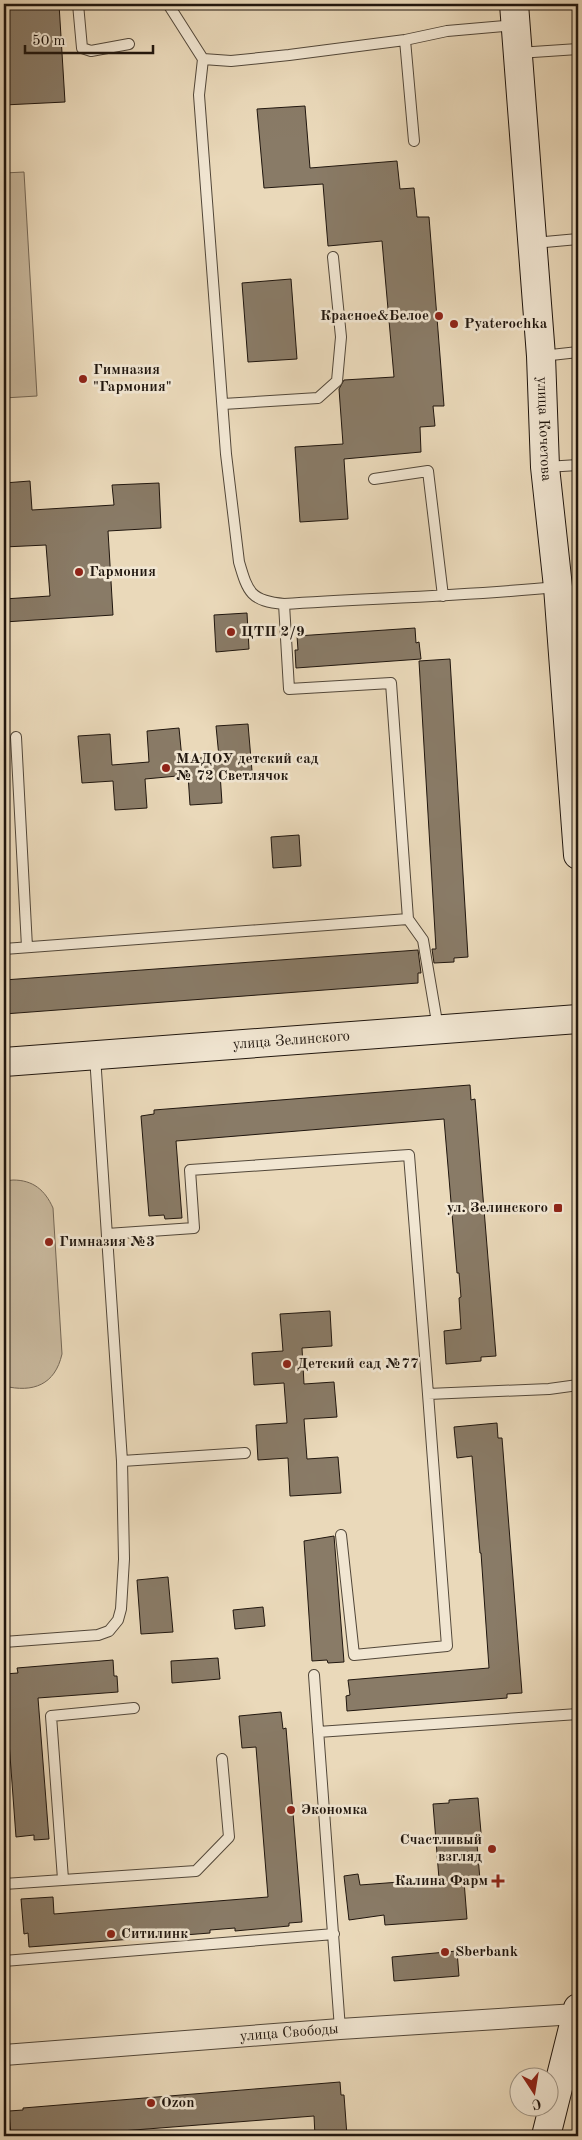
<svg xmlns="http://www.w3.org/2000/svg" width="582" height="2140" font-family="'Old Standard TT',serif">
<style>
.green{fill:#c8b89d;stroke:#746756}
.building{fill:#897b67;stroke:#20160e}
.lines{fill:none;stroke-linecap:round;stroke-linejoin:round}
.lane-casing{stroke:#524739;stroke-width:12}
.street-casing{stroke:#524739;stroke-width:22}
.secondary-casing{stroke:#20160e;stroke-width:30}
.lane{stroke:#f1e6d2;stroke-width:10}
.street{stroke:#f1e6d2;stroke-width:20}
.secondary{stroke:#f1e6d2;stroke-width:28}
.poi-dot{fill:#8f2418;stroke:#f1e6d2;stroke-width:2}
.labels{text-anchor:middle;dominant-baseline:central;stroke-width:5;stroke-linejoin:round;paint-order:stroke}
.poi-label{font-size:15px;font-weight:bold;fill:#20160e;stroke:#f1e6d2;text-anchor:start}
.street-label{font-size:15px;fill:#20160e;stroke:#f1e6d2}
</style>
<rect width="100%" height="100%" fill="#ead9ba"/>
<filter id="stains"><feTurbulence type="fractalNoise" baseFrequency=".004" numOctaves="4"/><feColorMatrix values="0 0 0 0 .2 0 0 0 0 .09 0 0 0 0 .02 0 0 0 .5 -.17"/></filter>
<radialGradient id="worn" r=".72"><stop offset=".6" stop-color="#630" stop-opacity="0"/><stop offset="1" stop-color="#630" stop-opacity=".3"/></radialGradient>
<path class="green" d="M24,172L37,396L4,398V173Z
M13,1180C33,1180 45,1190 53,1208L62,1354C55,1385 33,1393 4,1386V1181Z"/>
<path class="building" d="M4,4H59L65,102L4,105Z
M305,106L310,168L397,161L400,189L414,188L417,217H429L444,406H433L435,426L420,427L421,452L344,459L348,519L300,522L295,447L343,444L339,389L344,380L394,377L382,241L328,246L323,184L264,188L257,109Z
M291,279L297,359L248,362L242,283Z
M30,481L32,510L114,505L112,485L159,483L161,528L108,531L113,615L4,622V599L50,596L46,545L4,547V483Z
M247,613L249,649L216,652L214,615Z
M415,628L416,643L419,642L421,659L296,668L295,650H298L297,636Z
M450,659L468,957L454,958V962L434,963L432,949H436L419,661Z
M248,724L252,771L220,773L222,803L190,805L188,775L145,779L147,808L115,810L113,781L82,783L78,736L110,734L112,765L149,762L147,731L179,728L182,759L219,757L216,726Z
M299,835L301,866L273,868L271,837Z
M418,950L421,973H418V983L4,1014V980Z
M470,1085L471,1100L475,1099L496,1356L481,1357V1361L446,1364L444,1331L461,1329L459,1298L461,1297L459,1273H457L444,1119L176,1141L182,1218L165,1219L164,1215L149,1216L141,1116L154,1114V1110Z
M330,1311L332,1346L302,1348L304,1384L334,1382L337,1417L304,1419L307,1459L338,1457L341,1493L290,1496L288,1458L258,1460L256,1425L287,1423L284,1383L254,1385L252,1353L283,1351L280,1314Z
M497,1423L498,1438H502L522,1693L507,1694V1698L347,1711L346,1696L350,1695L348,1680L489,1668L481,1553H480L472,1456L457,1458L454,1427Z
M334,1536L344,1662L328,1663L327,1660L312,1661L304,1541Z
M168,1577L173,1632L141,1634L137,1580Z
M263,1607L265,1626L235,1629L233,1610Z
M218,1658L220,1679L172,1683L171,1661Z
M113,1660L114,1676H117L118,1692L38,1698L49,1839L34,1840V1835L16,1837L4,1674L18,1673L17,1668Z
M281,1712L283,1729L286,1728L302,1922L289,1923V1926L235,1931V1928L210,1930V1933L29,1947L28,1933L24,1934L21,1899L53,1897L54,1914L268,1897L256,1747L242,1748L239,1716Z
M478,1798L482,1844H477L480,1880L464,1881L467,1919L385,1925L384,1915L349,1920L344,1876L358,1874L360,1885L439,1879L433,1804L449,1803V1800Z
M457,1951L459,1976L394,1981L392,1957Z
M340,2082L341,2095H344L347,2136H315L314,2116L57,2136H11L9,2111L23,2110V2108Z"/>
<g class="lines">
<defs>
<path id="lane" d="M78,4L82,48L91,51L129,44
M168,4L203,59L199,95L226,454L239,562C248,593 251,601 284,604C375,598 466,596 557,587
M405,40L414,141
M518,53L578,49
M203,59L231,61L289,55L405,40L447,31L515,25
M534,243L578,239
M542,356L578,352
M223,404L318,398L337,381L341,337L333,257
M546,467L578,465
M374,479L428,471L443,596
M284,604L289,689L391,683L408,919L423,940L438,1028
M16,737L27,947
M4,949L408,919
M107,1234L194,1228L190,1170L409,1155L428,1394L549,1389L578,1385
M122,1461L245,1453
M341,1535L354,1655L447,1646L428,1394
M4,1642L98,1635L109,1631L118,1620L121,1609L124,1559L122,1461L95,1056
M314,1675L340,2029
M318,1732L578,1714
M63,1879L51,1716L134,1708
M4,1884L196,1871L229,1837L222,1759
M4,1961L334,1934"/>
<g id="street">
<path id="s1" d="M4,2055L340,2029L576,2014"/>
</g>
<g id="secondary">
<path id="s2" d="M514,4L541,356L545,467L558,587L578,855"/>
<path id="s3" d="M4,1062L578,1019"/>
<path d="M546,2136L578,2008"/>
</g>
</defs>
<use href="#lane" class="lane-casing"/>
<use href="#street" class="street-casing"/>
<use href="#secondary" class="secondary-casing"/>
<use href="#lane" class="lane"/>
<use href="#street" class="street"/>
<use href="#secondary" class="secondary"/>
</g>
<g class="poi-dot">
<circle cx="439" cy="316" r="5"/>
<circle cx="454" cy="324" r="5"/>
<circle cx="83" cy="379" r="5"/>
<circle cx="79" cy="572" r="5"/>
<circle cx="231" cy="632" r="5"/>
<circle cx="166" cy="768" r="5"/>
<rect x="553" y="1203" width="10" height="10" rx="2.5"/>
<circle cx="49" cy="1242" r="5"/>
<circle cx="287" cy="1364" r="5"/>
<circle cx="291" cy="1810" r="5"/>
<circle cx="492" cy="1849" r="5"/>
<path d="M495.5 1873.5h5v5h5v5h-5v5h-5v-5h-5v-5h5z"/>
<circle cx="111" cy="1934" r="5"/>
<circle cx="445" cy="1952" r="5"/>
<circle cx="151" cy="2103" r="5"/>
</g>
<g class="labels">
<g class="poi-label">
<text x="429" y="316" text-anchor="end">Красное&amp;Белое</text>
<text x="464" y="324">Pyaterochka</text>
<text x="93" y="370">Гимназия<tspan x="93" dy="17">"Гармония"</tspan></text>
<text x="89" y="572">Гармония</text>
<text x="241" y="632">ЦТП 2/9</text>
<text x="176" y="759">МАДОУ детский сад<tspan x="176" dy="17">№ 72 Светлячок</tspan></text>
<text x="548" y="1208" text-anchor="end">ул. Зелинского</text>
<text x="59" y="1242">Гимназия №3</text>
<text x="297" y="1364">Детский сад №77</text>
<text x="301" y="1810">Экономка</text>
<text x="482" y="1840" text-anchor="end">Счастливый<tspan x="482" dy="17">взгляд</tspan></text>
<text x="488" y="1881" text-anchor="end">Калина Фарм</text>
<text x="121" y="1934">Ситилинк</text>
<text x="455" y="1952">Sberbank</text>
<text x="161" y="2103">Ozon</text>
</g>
<g class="street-label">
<text stroke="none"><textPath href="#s2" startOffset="426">улица Кочетова</textPath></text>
<text stroke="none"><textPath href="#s3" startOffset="288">улица Зелинского</textPath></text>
<text stroke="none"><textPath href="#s1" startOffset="286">улица Свободы</textPath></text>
</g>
</g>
<rect width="582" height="2140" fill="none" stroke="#ead9ba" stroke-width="20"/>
<rect x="5" y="5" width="572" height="2130" fill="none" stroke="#20160e" stroke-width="2.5"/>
<rect x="10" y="10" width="562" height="2120" fill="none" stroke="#20160e"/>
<g transform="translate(534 2092) rotate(168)"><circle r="24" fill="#f1e6d2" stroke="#9d9384"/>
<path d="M0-4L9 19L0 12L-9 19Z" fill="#8f2418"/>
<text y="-8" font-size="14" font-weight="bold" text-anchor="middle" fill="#20160e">С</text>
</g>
<path d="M25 45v8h128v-8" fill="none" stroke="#20160e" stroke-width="2.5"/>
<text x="32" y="45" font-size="15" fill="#20160e" stroke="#f1e6d2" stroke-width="4" paint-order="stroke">50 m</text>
<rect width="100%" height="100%" filter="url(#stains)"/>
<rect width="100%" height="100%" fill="url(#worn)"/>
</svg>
